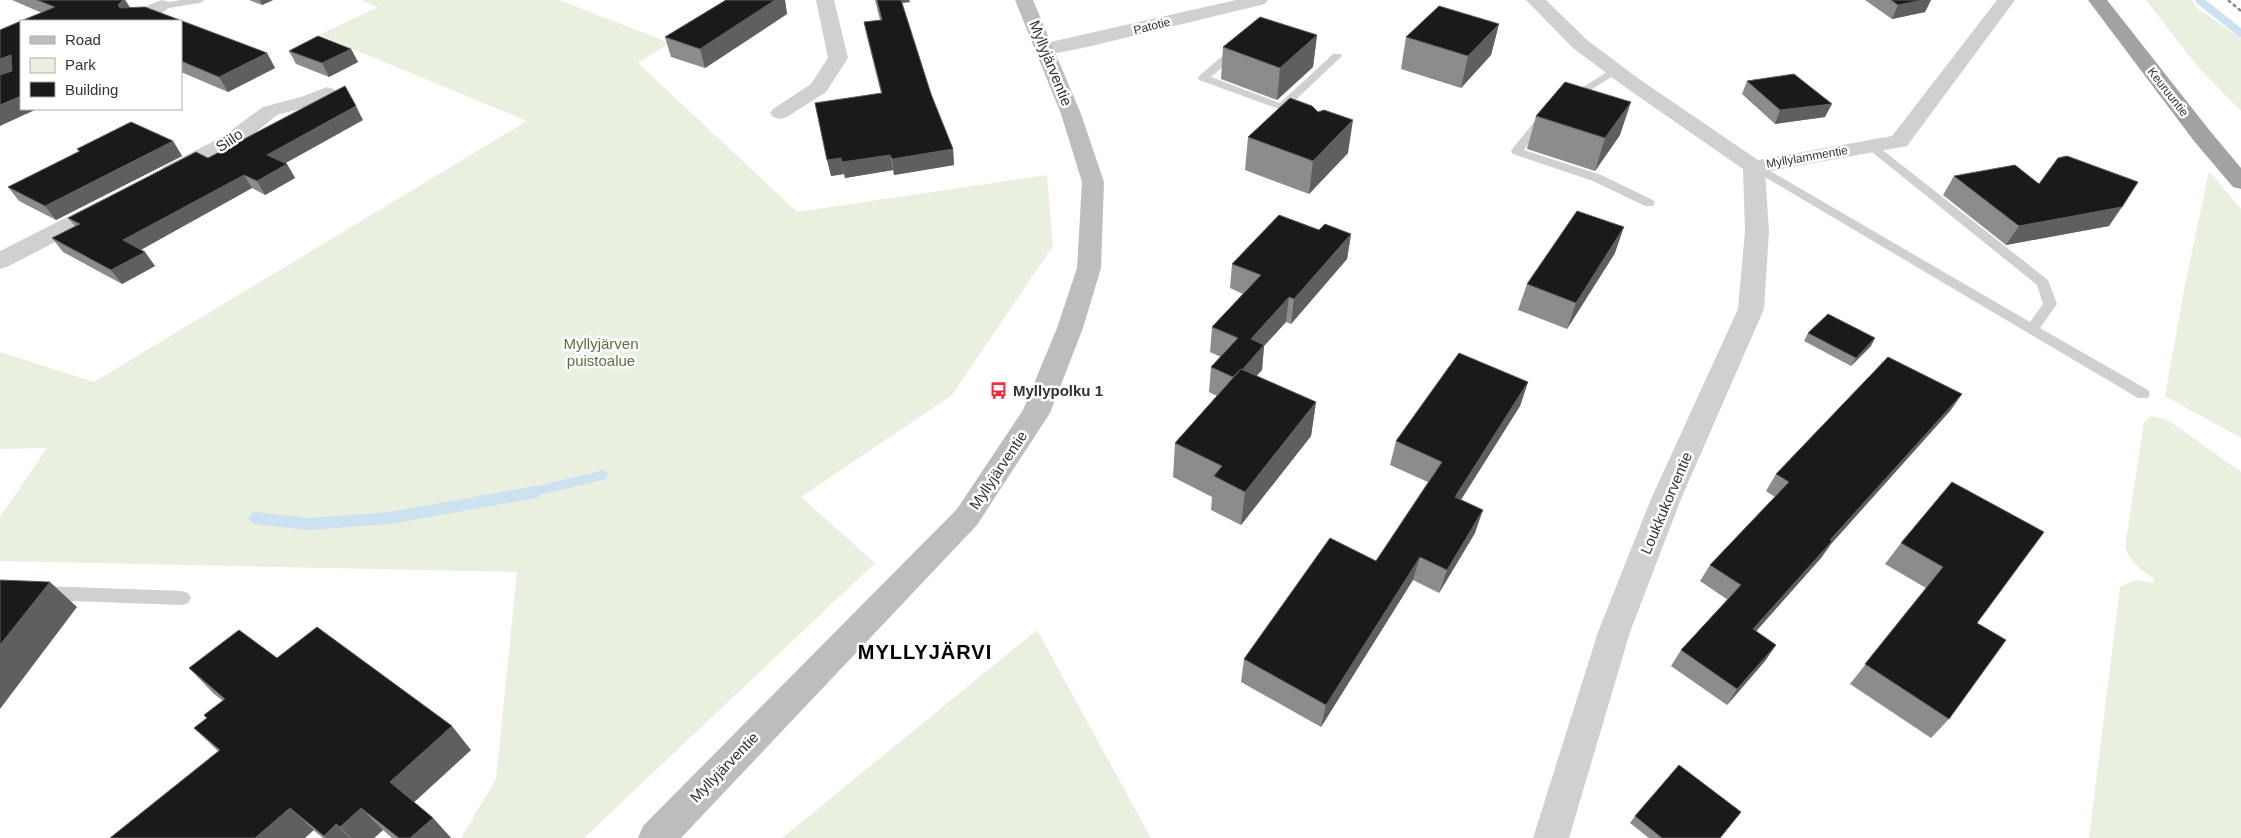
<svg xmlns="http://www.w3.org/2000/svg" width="2241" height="838" font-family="Arial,sans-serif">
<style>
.green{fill:#e9f0e0}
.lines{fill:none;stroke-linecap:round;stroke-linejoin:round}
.stream-far2{stroke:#cce2f0;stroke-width:8}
.stream-far1{stroke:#cce2f0;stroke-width:9}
.stream{stroke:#cce2f0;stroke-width:12}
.service{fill:#d0d0d0;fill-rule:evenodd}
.minor{fill:#d0d0d0;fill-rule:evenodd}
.secondary{fill:#bdbdbd;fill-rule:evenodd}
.trunk{fill:#a2a2a2;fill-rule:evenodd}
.rail{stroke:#888;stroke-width:2.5;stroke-dasharray:4 2.5;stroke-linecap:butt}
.wall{fill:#8c8c8c}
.shaded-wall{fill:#5f5f5f}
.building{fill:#1a1a1a;stroke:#5f5f5f}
.labels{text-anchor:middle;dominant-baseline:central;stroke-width:5;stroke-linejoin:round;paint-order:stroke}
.far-street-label{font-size:12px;fill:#333;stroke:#fff}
.street-label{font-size:15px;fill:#333;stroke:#fff}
.park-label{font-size:15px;fill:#56733b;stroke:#fff}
.poi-label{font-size:15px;font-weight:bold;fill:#333;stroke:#fff;text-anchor:start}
.district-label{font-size:20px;font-weight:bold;letter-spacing:1px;fill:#000;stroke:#fff}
</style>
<rect width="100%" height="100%" fill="#fff"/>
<path class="green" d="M360,0H559L670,43L638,63L797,212L1047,175L1053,246L952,395L801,497L875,563L584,838H461L496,779L517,572L0,561V517L47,448L0,449V352L94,382L527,121L319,35L378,7Z
M2146,0H2192L2197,8L2241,38V111L2198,67Z
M2209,171L2241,209V438L2165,396L2184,290Z
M2151,416L2168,420L2241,472V838H2089L2120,587L2136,580L2154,583L2153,578C2140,569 2130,563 2125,547L2144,422Z
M1037,630L1151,838H782Z"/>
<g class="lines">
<path class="stream-far2" d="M2199,0L2241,33"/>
<path class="stream-far1" d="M528,493L603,475"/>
<path class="stream" d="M255,518L309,524L390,518L535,492"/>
<path class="service" d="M181,0H205L200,3L162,9L157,6L158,4Z
M1237,46L1242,49L1241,51L1211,77L1280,103L1333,54H1341L1342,56L1286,109L1282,110L1199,80L1198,78L1199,76L1233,47Z
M1607,72L1612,75L1611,77L1574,101H1566L1564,99Z
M1543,115L1549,118L1524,150L1601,175L1653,200L1655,203L1653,206H1645L1593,181L1513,154L1511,151L1513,148L1539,116Z
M1871,142L1875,144L2048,280L2057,304L2040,328L2148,390L2150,394L2148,398H2138L1748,167L1754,163L1758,164L2030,322L2043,304L2037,285L1867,148L1865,146Z
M44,586L182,591L188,593L191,598L188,603L182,605L44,600L38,598L35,593L38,588Z"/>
<path class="minor" d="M162,0L169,2L171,6L151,21H129C135,12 151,3 162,0Z
M816,0H834L848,58L826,92L787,117L780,119L773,117L770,113L773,109L811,84L828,58Z
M1236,0H1268L1265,4L1083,48L1046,55L1039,53L1036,49L1039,45L1046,43Z
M1526,0H1546L1587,40L1639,79L1758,160L1892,136L1997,0H2015L1907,146L1765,172L1769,231L1764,309L1681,499L1630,632L1569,838H1533L1598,632L1651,499L1738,309L1745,231L1743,169L1625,87L1573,48Z
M327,87L334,89L337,93L334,97L315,105L277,115L238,147L179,177L171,179L163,177L160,172L163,167L222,137L263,107L301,97Z
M107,199L115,201L118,206L115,211L9,266L0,269V251L99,201Z"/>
<path class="secondary" d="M1015,0H1033L1081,114L1104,182L1101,268L1083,328L1050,413L977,525L681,838H638L643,826L957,509L1023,410L1057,328L1077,268L1082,182L1061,114Z"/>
<path class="trunk" d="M2088,0H2107L2210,131L2241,168V189L2233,187L2194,141Z"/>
<path class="rail" d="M2228,0L2241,11"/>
</g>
<path class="wall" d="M12,0H125L130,8L145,7L267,53L275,68L228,92L181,72V21H21L42,13Z
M249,0H273L262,5Z
M726,0H785L787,14L705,68L671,57L665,37Z
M875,0H909L910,2L902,3L931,94L953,149L954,165L894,175L893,170L845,178L844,174L831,176L815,103L881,93L867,37L864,22L880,20Z
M1865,0H1931L1925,12L1892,19Z
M1499,24L1491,55L1461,88L1401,69L1406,37Z
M1317,35L1313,67L1277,100L1221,79L1223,47Z
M351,49L358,62L329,77L296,64L289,51Z
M1747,81L1825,117L1775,124L1742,94Z
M1536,116L1620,135L1595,171L1527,149Z
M363,120L285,163L287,164L295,178L265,195L252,188L141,250L155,266L122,284L63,252L52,238L75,226L68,218L208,158Z
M1248,137L1348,153L1309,194L1245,170Z
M173,141L182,156L56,220L19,201L8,187L79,152L77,149Z
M1954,176L2039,184L2109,226L2006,245L1943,195Z
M1319,230L1351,234L1347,259L1291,324L1286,322L1264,346L1262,370L1256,376L1316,402L1311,436L1241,525L1211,510L1212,497L1173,477L1175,443L1217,396L1209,392L1211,367L1221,357L1210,352L1212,327L1243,294L1230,288L1232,264Z
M1615,253L1567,329L1518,310L1527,284Z
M1808,333L1871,346L1851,366L1804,341Z
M1528,382L1520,406L1461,500L1475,533L1439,593L1413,580L1321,727L1241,682L1244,659L1376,561L1428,482L1390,465L1396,441Z
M1962,394L1950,411L1831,544L1821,558L1756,631L1776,645L1765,661L1727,705L1671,666L1681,650L1728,600L1700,581L1710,565L1775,497L1766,491L1776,474Z
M1952,482L1977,623L1949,719L1931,738L1850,684L1926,588L1885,564L1901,543Z
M277,658L471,750L414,802L433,818L451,838H392L383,830L374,838H323L218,751L194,728L207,718L223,701L213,693L189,668Z
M1635,816L1720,838H1649L1630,823Z"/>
<path class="shaded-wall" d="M123,0H125L134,13L128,20L118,5Z
M260,0H273L262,5Z
M775,0H785L787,14L705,68L700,49Z
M899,0H909L910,2L900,3Z
M1923,0H1931L1925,12L1892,19L1898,5Z
M1499,24L1491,55L1461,88L1468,56Z
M1317,35L1313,67L1277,100L1280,68Z
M351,49L358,62L329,77L322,63Z
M267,53L275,68L228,92L219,77Z
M11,55L21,68L0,77V59Z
M21,96V109H37L0,126V105Z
M1631,102L1620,135L1595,171L1605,138Z
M1832,104L1825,117L1775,124L1780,110Z
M356,106L363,120L275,169L267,155Z
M1353,120L1348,153L1309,194L1313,161Z
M173,141L182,156L56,220L45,206Z
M953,149L954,165L894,175L892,159Z
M890,155L893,170L845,178L842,162Z
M841,158L844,174L831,176L827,160Z
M287,164L295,178L265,195L257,181Z
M244,175L252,188L133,254L123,240Z
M2122,207L2109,226L2006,245L2019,226Z
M1624,227L1615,253L1567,329L1576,303Z
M1351,234L1347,259L1291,324L1294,299Z
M145,252L155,266L122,284L111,270Z
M1289,297L1286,322L1264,346L1262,370L1232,403L1251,339Z
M1875,338L1871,346L1851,366L1856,358Z
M1528,382L1520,406L1448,520L1455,497Z
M1962,394L1950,411L1831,544L1821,558L1743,646L1753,629L1830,540Z
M1316,402L1311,436L1241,525L1245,492Z
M1483,510L1475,533L1439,593L1447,570Z
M1420,557L1413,580L1321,727L1326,705Z
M50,582L77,607L0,709V645Z
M1776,645L1765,661L1727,705L1737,689Z
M452,726L471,750L411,805L390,782Z
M290,808L314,830L305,838H255Z
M361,808L383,830L374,838H351L340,827Z
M433,818L451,838H410Z
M336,824L350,838H326L324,836Z"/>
<path class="building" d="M37,0H123L118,5L120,8L145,7L267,53L219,77L181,61V21H21L55,7Z
M726,0H775L700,49L665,37Z
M877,0H901L931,94L953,149L892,159L890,155L842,162L841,158L827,160L815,103L882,93L864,22L882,20Z
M1891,0H1923L1898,5Z
M1439,6L1499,24L1468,56L1406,37Z
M1260,17L1317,35L1280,68L1223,47Z
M21,21V96L0,105V75L12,71L11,55L0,59V30Z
M318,36L351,49L322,63L289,51Z
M1794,74L1832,104L1780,110L1747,81Z
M1565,82L1631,102L1605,138L1536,116Z
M345,86L356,106L267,155L287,164L257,181L244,175L123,240L145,252L111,270L52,238L80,224L68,218L196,152L208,158Z
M1290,98L1312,106L1318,112L1324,110L1353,120L1313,161L1248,137Z
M131,122L173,141L45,206L8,187L80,151L77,149Z
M2067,156L2138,182L2122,207L2019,226L1954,176L2015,165L2039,184L2058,158Z
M1577,211L1624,227L1576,303L1527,284Z
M1279,215L1319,230L1325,224L1351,234L1294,299L1289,297L1251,339L1264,345L1242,370L1241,369L1233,377L1211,367L1238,338L1212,327L1261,275L1232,264Z
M1828,314L1875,338L1856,358L1808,333Z
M1459,353L1528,382L1455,497L1483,510L1447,570L1420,557L1326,705L1244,659L1330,538L1376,561L1442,462L1396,441Z
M1888,357L1962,394L1830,540L1832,541L1753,629L1776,645L1737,689L1681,650L1741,585L1710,565L1789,482L1776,474Z
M1241,369L1316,402L1245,492L1214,476L1222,466L1175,443Z
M1952,482L2044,532L1977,623L2006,640L1949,719L1865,664L1943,567L1901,543Z
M0,580L50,582L0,645Z
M317,627L452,726L390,782L433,818L410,838H399L361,808L340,827L336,824L324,836L290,808L255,838H110L220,750L194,728L207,718L204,715L225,699L189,668L239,630L277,658Z
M1679,765L1741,812L1720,838H1662L1635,816Z"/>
<defs>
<symbol id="bus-bare" viewBox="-9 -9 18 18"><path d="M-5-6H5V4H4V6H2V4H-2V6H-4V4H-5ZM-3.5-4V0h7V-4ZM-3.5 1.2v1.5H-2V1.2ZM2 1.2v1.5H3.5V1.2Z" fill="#f42b3b" stroke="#fff" stroke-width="2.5" paint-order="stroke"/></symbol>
</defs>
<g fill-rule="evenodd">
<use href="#bus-bare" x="986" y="378" width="25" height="25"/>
</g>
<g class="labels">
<g class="far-street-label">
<text transform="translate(1152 26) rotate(-14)">Patotie</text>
<text transform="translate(2168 92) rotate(52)">Keuruuntie</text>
<text transform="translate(1807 157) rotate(-10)">Myllylammentie</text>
</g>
<g class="street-label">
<text transform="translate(1051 63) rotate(68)">Myllyjärventie</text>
<text transform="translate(229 140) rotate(-34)">Siilo</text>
<text transform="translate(998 470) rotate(-56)">Myllyjärventie</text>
<text transform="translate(1666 503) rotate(-67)">Loukkukorventie</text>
<text transform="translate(724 767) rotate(-46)">Myllyjärventie</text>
</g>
<g class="park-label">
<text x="601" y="343">Myllyjärven<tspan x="601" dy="17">puistoalue</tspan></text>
</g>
<g class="poi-label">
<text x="1013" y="390">Myllypolku 1</text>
</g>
<g class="district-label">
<text x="925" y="652">MYLLYJÄRVI</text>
</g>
</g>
<rect x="20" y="20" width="162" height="90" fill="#ffffff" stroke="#adadad"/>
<rect x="30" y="36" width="25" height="8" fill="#bdbdbd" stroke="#adadad"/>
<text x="65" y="45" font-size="15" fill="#333333">Road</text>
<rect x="30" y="58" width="25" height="15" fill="#e9f0e0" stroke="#adadad"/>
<text x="65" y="70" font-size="15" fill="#333333">Park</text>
<rect x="30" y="82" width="25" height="15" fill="#1a1a1a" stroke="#adadad"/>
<text x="65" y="95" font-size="15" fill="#333333">Building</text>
</svg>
